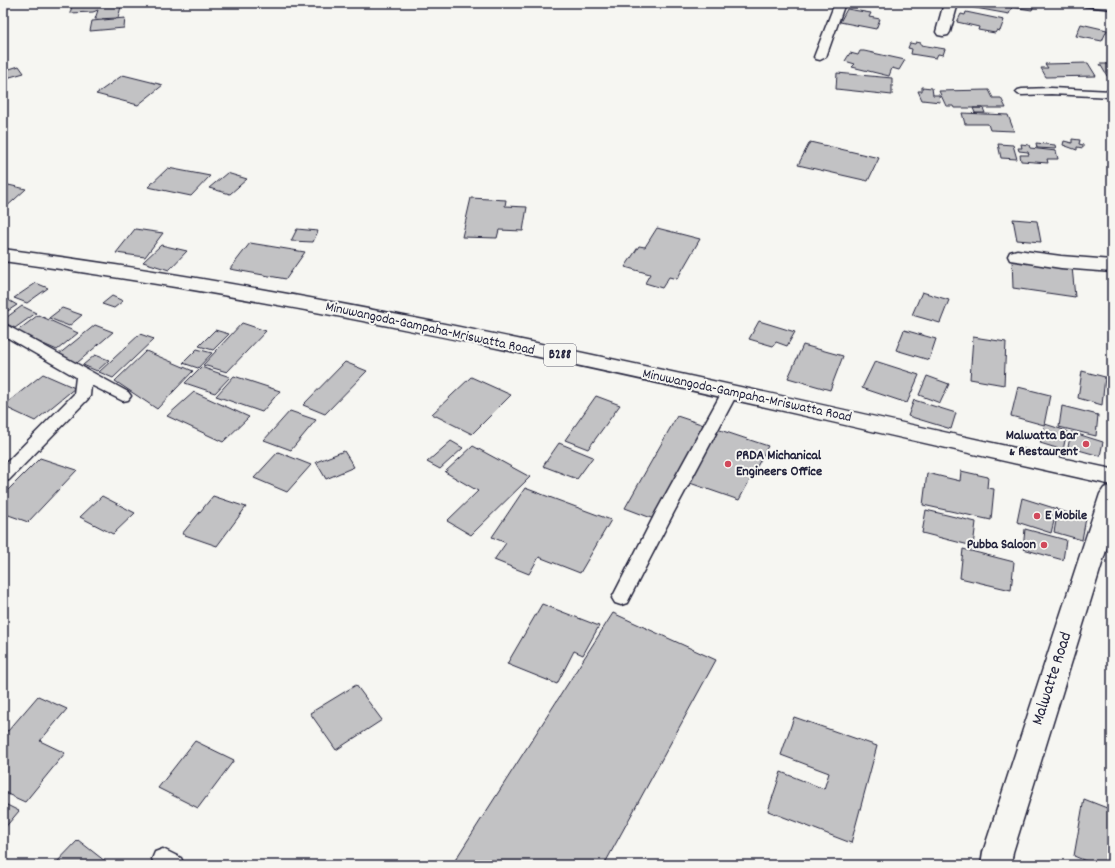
<svg xmlns="http://www.w3.org/2000/svg" width="1115" height="868" font-family="Dekko,sans-serif">
<style>
.building{fill:#c2c2c4;stroke:#22223b}
.lines{fill:none;stroke-linecap:round;stroke-linejoin:round}
.lane-casing{stroke:#22223b;stroke-width:3}
.street-casing{stroke:#22223b;stroke-width:3}
.secondary-casing{stroke:#22223b;stroke-width:3}
.primary-casing{stroke:#22223b;stroke-width:3}
.lane{fill:#f6f6f2;fill-rule:evenodd}
.street{fill:#f6f6f2;fill-rule:evenodd}
.secondary{fill:#f6f6f2;fill-rule:evenodd}
.primary{fill:#f6f6f2;fill-rule:evenodd}
.poi-dot{fill:#d1495b;stroke:#f6f6f2;stroke-width:1.5}
.labels{text-anchor:middle;dominant-baseline:central;stroke-width:4;stroke-linejoin:round;paint-order:stroke}
.shield{fill:#f6f6f2;stroke:#626272;stroke-width:1}
.shield-label{font-size:13px;font-weight:bold;fill:#22223b}
.street-label{font-size:14px;fill:#22223b;stroke:#f6f6f2}
.poi-label{font-size:14px;font-weight:bold;fill:#22223b;stroke:#f6f6f2;text-anchor:end}
.near-street-label{font-size:17px;fill:#22223b;stroke:#f6f6f2}
</style>
<rect width="100%" height="100%" fill="#f6f6f2"/>
<filter id="ink" filterUnits="userSpaceOnUse"><feTurbulence type="fractalNoise" baseFrequency=".025" numOctaves="2"/><feDisplacementMap in="SourceGraphic" scale="8" xChannelSelector="R" yChannelSelector="G"/><feConvolveMatrix kernelMatrix="1 2 1 2 8 2 1 2 1" color-interpolation-filters="sRGB"/></filter>
<g filter="url(#ink)">
<path class="building" d="M73,3H122L118,18L95,19L98,10L93,12L70,13Z
M972,3H1024L1034,5L1032,10L1012,7L1009,14L970,7Z
M847,9L871,13L869,17L880,19L876,29L840,22Z
M966,12L1004,20L1000,31L997,30L995,33L978,30L979,27L957,22L961,14L965,15Z
M125,18L124,28L90,31L92,21Z
M1081,24L1107,30L1102,41L1076,36Z
M916,42L921,43V45L945,49L943,55L938,54L936,58L911,54L912,49L908,48L910,43L915,44Z
M860,51H864L905,60L899,70L892,68L889,76L852,67L855,64L845,61L850,53L858,55Z
M1088,63L1096,76L1046,77L1041,68H1048L1045,64Z
M1100,64H1112V76H1107Z
M19,66L24,73L3,79V71Z
M837,73L892,78V95L836,89Z
M123,75L163,85L138,105L96,94Z
M922,87L932,88L933,95H939L940,102L922,100L918,91H922Z
M989,90L993,98H1001L1006,108H954L953,106H946L939,91Z
M973,108H983L985,113H975Z
M962,113L1008,115L1014,131L990,130L988,124H965Z
M1072,139L1080,140L1079,144L1083,145V148L1077,147V150L1063,145L1064,141L1072,143Z
M810,142L879,158L868,181L798,165Z
M1036,143L1055,145L1056,149L1037,148Z
M998,144L1013,145L1017,159L1001,158Z
M1021,144L1029,145L1030,148L1056,151L1058,159H1047L1048,163L1021,161L1020,155H1029L1028,152L1019,151L1018,148H1022Z
M168,168L210,176L191,196L148,187Z
M227,173L247,179L230,194L209,188Z
M4,184L26,189L3,210V185Z
M471,198L506,200L505,206L527,207L523,231L499,230L497,238L462,237Z
M1013,219L1037,221L1041,242L1017,240Z
M657,228L700,239L677,279L669,277L662,288L645,283L650,274L625,267L639,246L645,247Z
M135,229L163,233L145,257L116,253Z
M297,229L318,231L313,242L291,241Z
M250,243L305,252L286,279L230,269Z
M161,245L187,251L169,270L143,262Z
M1012,258L1072,267L1075,297L1013,288Z
M36,283L48,288L27,303L14,298Z
M922,292L949,300L940,323L912,315Z
M112,296L123,301L114,308L102,304Z
M3,297L17,305L3,314Z
M22,306L36,313L15,328L3,322V320Z
M62,308L82,315L69,326L49,318Z
M38,315L78,333L57,350L16,332Z
M759,321L795,332L787,346L776,342L773,346L749,339Z
M242,323L266,331L227,372L203,365Z
M95,325L113,332L77,363L58,355Z
M215,330L229,334L213,350L199,346Z
M904,330L936,339L929,360L896,350Z
M140,334L154,339L113,378L99,372Z
M973,337L1006,342L1004,385L970,379Z
M803,345L843,356L830,390L788,378Z
M197,349L212,353L198,368L183,363Z
M146,351L193,371L157,409L115,381Z
M95,355L109,360L97,371L83,365Z
M875,361L919,375L907,403L862,388Z
M345,362L367,371L325,414L303,405Z
M201,367L230,377L215,393L185,383Z
M1082,371L1105,377L1102,405L1078,398Z
M43,374L75,388L35,421L3,406Z
M234,376L280,391L262,412L216,396Z
M927,376L949,384L940,403L919,395Z
M471,377L511,395L472,434L432,414Z
M1018,387L1050,395L1044,425L1011,416Z
M194,392L249,417L223,442L167,416Z
M596,396L620,405L588,449L565,440Z
M914,400L956,413L951,429L908,416Z
M1062,406L1098,415L1096,436L1059,427Z
M290,411L316,420L291,450L264,440Z
M677,416L704,425L654,519L625,508Z
M1045,424L1067,431L1063,450L1040,443Z
M717,429L768,446L739,500L687,482Z
M1071,432L1103,442L1100,456L1068,447Z
M451,441L463,448L440,469L427,462Z
M559,443L593,457L577,479L543,466Z
M473,446L530,477L471,535L447,521L478,491L445,472Z
M344,451L354,467L326,479L316,462Z
M278,452L311,465L287,492L254,478Z
M40,458L77,470L28,522L3,513V495Z
M961,471L988,477L987,488L994,489L991,520L923,505L927,473L960,481Z
M525,488L611,520L580,573L539,557L529,574L494,560L506,543L492,537Z
M102,496L135,513L113,534L80,517Z
M213,496L246,507L217,546L182,534Z
M1022,498L1057,509L1051,533L1017,522Z
M926,510L976,522L973,546L922,533Z
M1058,510L1086,518L1082,540L1054,532Z
M1025,529L1066,540L1063,560L1023,549Z
M963,549L1014,562L1011,590L960,578Z
M542,604L599,626L583,655L574,651L557,684L507,664Z
M613,613L716,660L604,865H452Z
M356,685L382,720L336,750L310,713Z
M38,696L67,709L40,741L65,753L25,802L3,792V782L5,779L3,778V729L8,731Z
M794,717L877,746L851,843L768,811L781,772L824,789L829,773L781,755Z
M195,741L234,760L198,808L158,788Z
M1084,799L1112,810V865H1095L1074,856Z
M3,803L19,811L3,830Z
M78,840L110,865H54Z"/>
<g class="lines">
<defs>
<path id="lane" d="M835,3H845L826,57L820,60L816,59L814,57Z
M1051,88L1112,91V97L1051,94L1022,95L1018,94L1016,92L1018,90L1022,89Z
M3,324L8,326L128,392L131,396L128,400L123,401L91,385L90,396L87,400L9,480L3,482V466L74,394L76,377L3,335Z
M730,387L735,388L738,392L674,512L627,603L621,605L615,603L612,598L656,512L722,392L725,388Z
M163,849L181,858L184,865H155L152,859L155,852Z"/>
<path id="street" d="M944,3H958L950,32L948,35L943,36L938,35L936,32Z
M1083,3H1112V9L1085,6Z
M1017,250L1061,256L1112,260V272L1061,268L1010,260L1008,256L1010,252Z"/>
<path id="secondary" d="M1112,485V531L1013,852L1011,865H981L983,852L1100,494L1104,488Z"/>
<path id="primary" d="M3,249C377,298 744,390 1112,469V485C744,404 377,311 3,261Z"/>
</defs>
<use href="#lane" class="lane-casing"/>
<use href="#street" class="street-casing"/>
<use href="#secondary" class="secondary-casing"/>
<use href="#primary" class="primary-casing"/>
<use href="#lane" class="lane"/>
<use href="#street" class="street"/>
<use href="#secondary" class="secondary"/>
<use href="#primary" class="primary"/>
</g>
</g>
<g class="poi-dot">
<circle cx="1086" cy="444" r="4"/>
<circle cx="728" cy="464" r="4"/>
<circle cx="1037" cy="516" r="4"/>
<circle cx="1044" cy="545" r="4"/>
</g>
<g class="labels">
<rect class="shield" x="544" y="344" width="32" height="22" rx="3"/>
<g class="shield-label">
<text x="560" y="355">B288</text>
</g>
<g class="street-label">
<text transform="translate(430 329) rotate(12)">Minuwangoda-Gampaha-Mriswatta Road</text>
<text transform="translate(747 396) rotate(12)">Minuwangoda-Gampaha-Mriswatta Road</text>
</g>
<g class="poi-label">
<text x="1078" y="436">Malwatta Bar<tspan x="1078" dy="16">&amp; Restaurent</tspan></text>
<text x="736" y="456" text-anchor="start">PRDA Michanical<tspan x="736" dy="16">Engineers Office</tspan></text>
<text x="1045" y="516" text-anchor="start">E Mobile</text>
<text x="1036" y="545">Pubba Saloon</text>
</g>
<g class="near-street-label">
<text transform="translate(1053 679) rotate(-72)">Malwatte Road</text>
</g>
</g>
<rect width="1115" height="868" fill="none" stroke="#f6f6f2" stroke-width="16"/>
<rect x="8" y="8" width="1099" height="852" fill="none" stroke="#22223b" stroke-width="1.5" filter="url(#ink)"/>
</svg>
